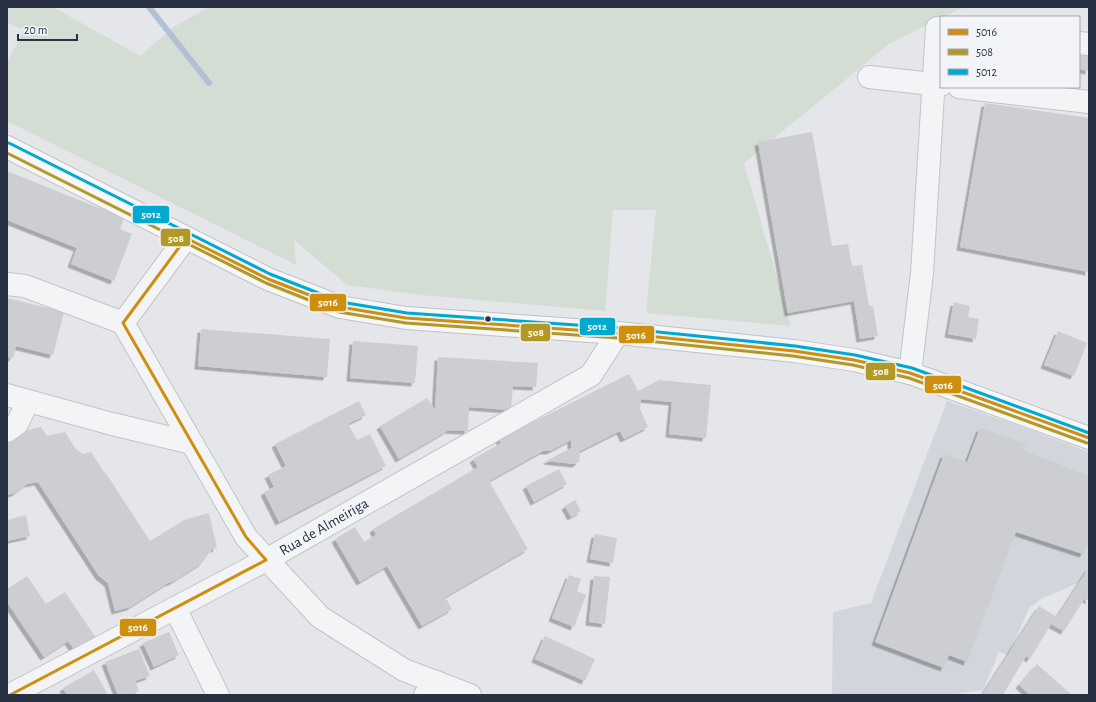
<svg xmlns="http://www.w3.org/2000/svg" width="1096" height="702" font-family="'Alegreya Sans',sans-serif">
<style>
.built{fill:#d2d5dc}
.green{fill:#d4ddd4}
.lines{fill:none;stroke-linecap:round;stroke-linejoin:round}
.stream{stroke:#b1c0d5;stroke-width:6}
.building{fill:#ccced2;filter:url(#shadow)}
.minor-casing{stroke:#c2c4c7;stroke-width:24}
.tertiary-casing{stroke:#c2c4c7;stroke-width:24}
.primary-casing{stroke:#bfc2c7;stroke-width:24}
.minor{stroke:#f3f4f6;stroke-width:22}
.tertiary{stroke:#f3f4f6;stroke-width:22}
.primary{stroke:#f7f7f7;stroke-width:22}
.bus-1-casing{stroke:#f2f4f8;stroke-width:6}
.bus-2-casing{stroke:#f2f4f8;stroke-width:6}
.bus-3-casing{stroke:#f2f4f8;stroke-width:6}
.bus-1{stroke:#ce8f0e;stroke-width:3}
.bus-2{stroke:#b29926;stroke-width:3}
.bus-3{stroke:#00a9ce;stroke-width:3}
.bus-dot{fill:#293144;stroke:#f2f4f8;stroke-width:1.5}
.labels{text-anchor:middle;dominant-baseline:central;stroke-width:3;stroke-linejoin:round;paint-order:stroke}
.street-label{font-size:15px;fill:#293144;stroke:#f2f4f8}
.line-badge{stroke:#f2f4f8;stroke-width:1.5}
.badge-label{font-size:11px;text-anchor:middle;font-weight:bold;fill:#fff}
</style>
<defs>
<filter id="shadow"><feDropShadow dx="-3.5" dy="3.5" stdDeviation="0" flood-color="#0004"/></filter>
</defs>
<rect width="100%" height="100%" fill="#e4e6e9"/>
<path class="built" d="M947,401L1022,427L1089,452V578L1041,599L1029,608L1009,655L999,652L983,690L947,695H832L833,612L871,603Z"/>
<path class="green" d="M7,7H53L140,56L172,28L209,7H964L944,17H941V18L889,44L744,163L791,326L646,313L656,210H613L605,311L421,295L347,285L294,240L296,265L7,121V62L24,30L7,22Z"/>
<g class="lines">
<path class="stream" d="M149,7L209,83"/>
</g>
<path class="building" d="M1079,35L1089,36V71L1079,69Z
M985,103L1089,118V272L960,247Z
M812,132L832,246L848,244L852,266L862,265L869,306H873L878,336L860,339L854,301L788,313L758,142Z
M7,171L124,218L120,229L132,234L114,281L71,264L77,248L7,220Z
M7,298L64,312L53,355L16,346L13,358L7,357Z
M954,302L970,306L968,317L979,319L976,339L948,334Z
M201,329L330,339L327,377L198,366Z
M1058,331L1087,343L1074,376L1044,365Z
M353,341L418,346L415,383L350,378Z
M438,357L538,363L536,387L513,386L511,410L469,407L468,431L446,430L447,431L399,459L380,426L427,398L435,410Z
M629,374L638,391L659,380L711,385L706,438L669,434L672,402L641,399L640,409L648,427L624,439L620,431L580,451L579,462L575,464L546,461L571,448V440L550,451H543L489,481L528,549L445,597L452,609L422,626L387,566L360,582L335,539L355,527L364,542L376,535L373,529L478,467L473,459L501,443L499,439Z
M359,401L366,415L348,424L357,440L370,434L386,466L279,522L264,492L274,487L268,475L286,466L275,444Z
M41,427L47,436L65,432L75,448L83,454L91,452L104,472L107,475L150,541L184,520L209,513L217,548L212,549L202,563L172,582L168,583L130,607L115,611L108,583L99,576L38,482L27,484L15,493L7,495V435Z
M980,428L1026,443L1022,450L1089,476V542L1083,554L1016,532L967,662L949,655L944,668L875,642L944,454L967,462Z
M559,469L567,484L534,502L526,486Z
M575,500L581,511L571,517L565,506Z
M26,515L30,536L7,541V520Z
M595,534L617,538L613,563L590,559Z
M1089,567V601L1085,598L1064,631L1051,624L1030,659L1026,656L1003,695H982L1039,606L1057,617Z
M569,575L581,579L577,591L586,595L574,627L552,618Z
M27,576L46,604L65,592L96,638L76,652L68,641L44,657L7,602V589Z
M594,576L610,577L605,624L589,622Z
M169,632L179,655L154,667L143,643Z
M545,636L595,659L585,681L535,659Z
M139,649L150,676L135,681L139,691L129,695H118L105,662Z
M1037,664L1072,695H1030L1019,685Z
M94,670L108,695H67L63,688Z"/>
<g class="lines">
<defs>
<path id="minor" d="M1079,43L1089,44
M869,77L941,85
M959,87L1089,102
M910,373L922,273L937,28H941
M7,395L112,424L192,443
M7,431L17,424L28,401
M175,608L218,695
M10,695L266,560L591,375L618,333
M425,695L437,682"/>
<path id="tertiary" d="M7,284L25,286L123,323L246,537L320,617L404,670L470,695
M123,323L186,238"/>
<path id="primary" d="M7,147L268,279L340,307L406,318L618,333L794,351L854,360L910,373L1089,438"/>
</defs>
<use href="#minor" class="minor-casing"/>
<use href="#tertiary" class="tertiary-casing"/>
<use href="#primary" class="primary-casing"/>
<use href="#minor" class="minor"/>
<use href="#tertiary" class="tertiary"/>
<use href="#primary" class="primary"/>
<defs>
<path id="bus-1" d="M186,238L268,279L340,307L406,318L618,333L794,351L854,360L910,373L1089,438
M123,323L246,537L266,560
M123,323L186,238
M10,695L266,560"/>
<path id="bus-2" d="M7,153L266,283L339,312L406,323L618,338L793,356L853,365L909,378L1087,443"/>
<path id="bus-3" d="M9,143L270,274L341,302L407,313L619,328L795,346L855,355L912,368L1089,433"/>
</defs>
<use href="#bus-1" class="bus-1-casing"/>
<use href="#bus-2" class="bus-2-casing"/>
<use href="#bus-3" class="bus-3-casing"/>
<use href="#bus-1" class="bus-1"/>
<use href="#bus-2" class="bus-2"/>
<use href="#bus-3" class="bus-3"/>
</g>
<circle class="bus-dot" cx="488" cy="319" r="3.5"/>
<g class="labels">
<g class="street-label">
<text transform="translate(324 527) rotate(-30)">Rua de Almeiriga</text>
</g>
</g>
<g class="line-badge">
<rect x="132" y="205" width="38" height="19" rx="4" fill="#00a9ce"/>
<rect x="160" y="228" width="31" height="19" rx="4" fill="#b29926"/>
<rect x="309" y="293" width="38" height="19" rx="4" fill="#ce8f0e"/>
<rect x="579" y="317" width="37" height="19" rx="4" fill="#00a9ce"/>
<rect x="520" y="323" width="31" height="19" rx="4" fill="#b29926"/>
<rect x="618" y="325" width="37" height="19" rx="4" fill="#ce8f0e"/>
<rect x="865" y="362" width="31" height="19" rx="4" fill="#b29926"/>
<rect x="924" y="375" width="38" height="19" rx="4" fill="#ce8f0e"/>
<rect x="119" y="618" width="38" height="19" rx="4" fill="#ce8f0e"/>
</g>
<g class="badge-label">
<text x="151" y="218">5012</text>
<text x="176" y="242">508</text>
<text x="328" y="306">5016</text>
<text x="597" y="330">5012</text>
<text x="536" y="336">508</text>
<text x="636" y="339">5016</text>
<text x="881" y="375">508</text>
<text x="943" y="389">5016</text>
<text x="138" y="631">5016</text>
</g>
<rect width="1096" height="702" fill="none" stroke="#293144" stroke-width="16"/>
<rect x="940" y="16" width="140" height="72" fill="#f2f4f8" stroke="#a2a6b0"/>
<rect x="948" y="29" width="20" height="6" fill="#ce8f0e" stroke="#a2a6b0"/>
<text x="976" y="36" font-size="12" fill="#293144">5016</text>
<rect x="948" y="49" width="20" height="6" fill="#b29926" stroke="#a2a6b0"/>
<text x="976" y="56" font-size="12" fill="#293144">508</text>
<rect x="948" y="69" width="20" height="6" fill="#00a9ce" stroke="#a2a6b0"/>
<text x="976" y="76" font-size="12" fill="#293144">5012</text>
<path d="M18 34v6h59v-6" fill="none" stroke="#293144" stroke-width="2"/>
<text x="24" y="34" font-size="12" fill="#293144" stroke="#f2f4f8" stroke-width="3" paint-order="stroke">20 m</text>
</svg>
